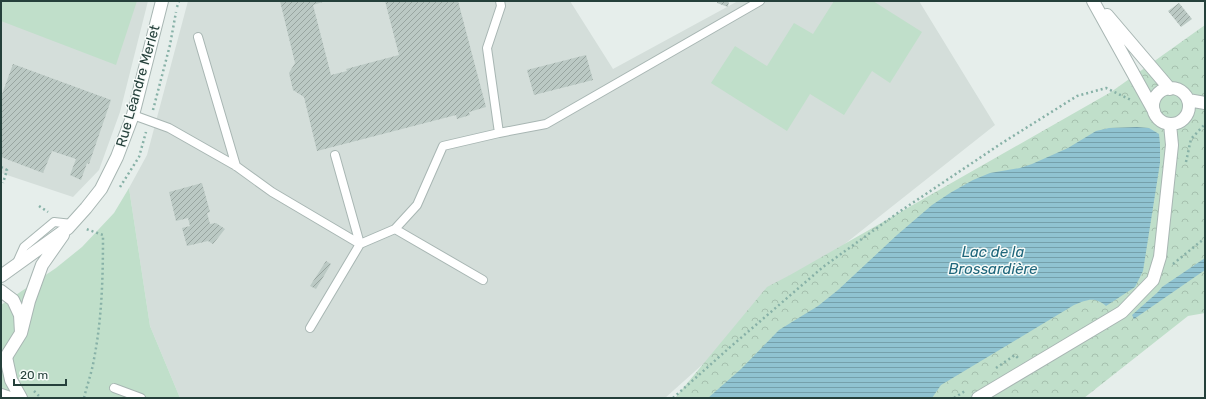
<svg xmlns="http://www.w3.org/2000/svg" width="1206" height="399" font-family="Rubik,sans-serif">
<style>
.built{fill:#d4deda}
.forest{fill:url(#forest-crowns)}
.pitch{fill:#c0dfca}
.water{fill:url(#water-rules)}
.building{fill:url(#building-hatch)}
.lines{fill:none;stroke-linecap:round;stroke-linejoin:round}
.service-casing{stroke:#a8b6b3;stroke-width:10}
.minor-casing{stroke:#a8b6b3;stroke-width:14}
.tertiary-casing{stroke:#a8b6b3;stroke-width:14}
.path{stroke:#87b1a7;stroke-width:2.5;stroke-dasharray:2 3;stroke-linecap:butt}
.service{stroke:#fff;stroke-width:8}
.minor{stroke:#fff;stroke-width:12}
.tertiary{stroke:#fff;stroke-width:12}
.labels{text-anchor:middle;dominant-baseline:central;stroke-width:3;stroke-linejoin:round;paint-order:stroke}
.street-label{font-size:14px;fill:#25403b;stroke:#f7fbf9}
.water-label{font-size:15px;font-style:italic;fill:#20677c;stroke:#f7fbf9}
</style>
<defs>
<pattern id="forest-crowns" width="20" height="18" patternUnits="userSpaceOnUse"><rect width="20" height="18" fill="#c0dfca"/><path d="M2 6a3 3 0 1 1 6 0M12 15a3 3 0 1 1 6 0" fill="none" stroke="#a5c0ae"/></pattern>
<pattern id="water-rules" width="6" height="5" patternUnits="userSpaceOnUse"><rect width="6" height="5" fill="#90c3d1"/><path d="M0 2.5h6" fill="none" stroke="#75a0ab"/></pattern>
<pattern id="building-hatch" width="6" height="6" patternUnits="userSpaceOnUse"><rect width="6" height="6" fill="#bbc9c4"/><path d="M-1 1l2-2M0 6l6-6M5 7l2-2" fill="none" stroke="#98a5a0"/></pattern>
</defs>
<rect width="100%" height="100%" fill="#e6eeeb"/>
<path class="built" d="M1,1H148L120,112L99,170L73,197L1,173Z
M188,1H570L613,69L738,1H919L995,125L779,296L665,398H180L150,326L129,188L147,155Z"/>
<path class="forest" d="M1205,25V313L1188,316L1084,398H675L767,287L790,275L1111,92Z"/>
<path class="pitch" d="M1,1H137L116,65L1,21Z
M834,1H873L922,32L890,83L872,71L844,115L810,94L787,131L711,83L735,46L767,66L794,23L813,34Z
M129,188L150,326L180,398H1V305L56,268L82,247L114,213Z"/>
<path class="water" d="M1137,127L1149,128L1159,134L1160,144V163L1143,271L1135,287L1106,306C1094,296 1087,300 1074,305L941,385L932,398H708L741,369L779,330L818,306L838,290L897,235L932,205L950,193L973,180L990,173L1020,168L1032,164L1068,148L1096,131L1109,128Z
M1205,258V270L1134,319L1132,315L1158,292L1162,287Z"/>
<path class="building" d="M280,1H326L313,5L331,75L347,71L346,69L399,55L385,1H458L486,107L469,112L470,115L457,119L456,115L317,151L304,97L293,90L289,73L295,63Z
M718,1H729L728,7L717,3Z
M1179,3L1192,19L1181,27L1168,11Z
M586,55L593,80L534,95L527,70Z
M13,64L111,100L89,164L87,163L81,180L70,175L76,159L52,151L43,173L1,157V97Z
M202,183L210,212L207,213L210,224L216,223L225,229L213,244L208,241L187,246L182,228L190,226L188,218L176,221L169,192Z
M326,261L331,264L316,289L310,286Z"/>
<g class="lines">
<defs>
<path id="service" d="M198,37L236,166
M133,115L169,128L236,166L272,192L360,244
M499,133L487,48L501,6L500,1
M335,155L360,244
M395,229L417,205L443,146L499,133L546,124L760,1
M16,265L24,247L54,222L72,224
M310,328L360,244L395,229L483,280
M114,388L141,398"/>
<path id="minor" d="M1093,1L1154,111
M1107,15L1170,89
M1153 106a18 18 0 1 1 36 0a18 18 0 1 1-36 0Z
M1188,100L1205,103
M6,357L11,380L21,398
M1,395L10,398
M978,398L1122,312L1153,280L1160,257L1172,145L1170,124"/>
<path id="tertiary" d="M1,276L68,228L86,208L101,189L117,157L133,115L162,1
M1,291L13,300L20,315L21,333L6,357L1,361
M21,333L29,301L42,265L63,235"/>
</defs>
<use href="#service" class="service-casing"/>
<use href="#minor" class="minor-casing"/>
<use href="#tertiary" class="tertiary-casing"/>
<path class="path" d="M177,7L179,1
M153,110L170,45L176,12
M1186,162L1191,139L1205,124
M1,167L7,170L3,183
M120,187L139,157L146,132
M39,206L48,212
M1173,264L1205,238
M996,368L1015,355L1018,358
M34,391L41,398
M84,398C87,385 92,372 94,359C102,318 103,277 103,235L86,229
M673,398L728,349L823,267L899,212L1002,143L1077,96L1106,88L1131,100
M954,398L965,391"/>
<use href="#service" class="service"/>
<use href="#minor" class="minor"/>
<use href="#tertiary" class="tertiary"/>
</g>
<g class="labels">
<g class="street-label">
<text transform="translate(138 86) rotate(-74)">Rue Léandre Merlet</text>
</g>
<g class="water-label">
<text x="993" y="252">Lac de la<tspan x="993" dy="17">Brossardière</tspan></text>
</g>
</g>
<rect width="1206" height="399" fill="none" stroke="#25403b" stroke-width="4"/>
<path d="M14 379v6h52v-6" fill="none" stroke="#25403b" stroke-width="2"/>
<text x="20" y="379" font-size="12" fill="#25403b" stroke="#f7fbf9" stroke-width="3" paint-order="stroke">20 m</text>
</svg>
